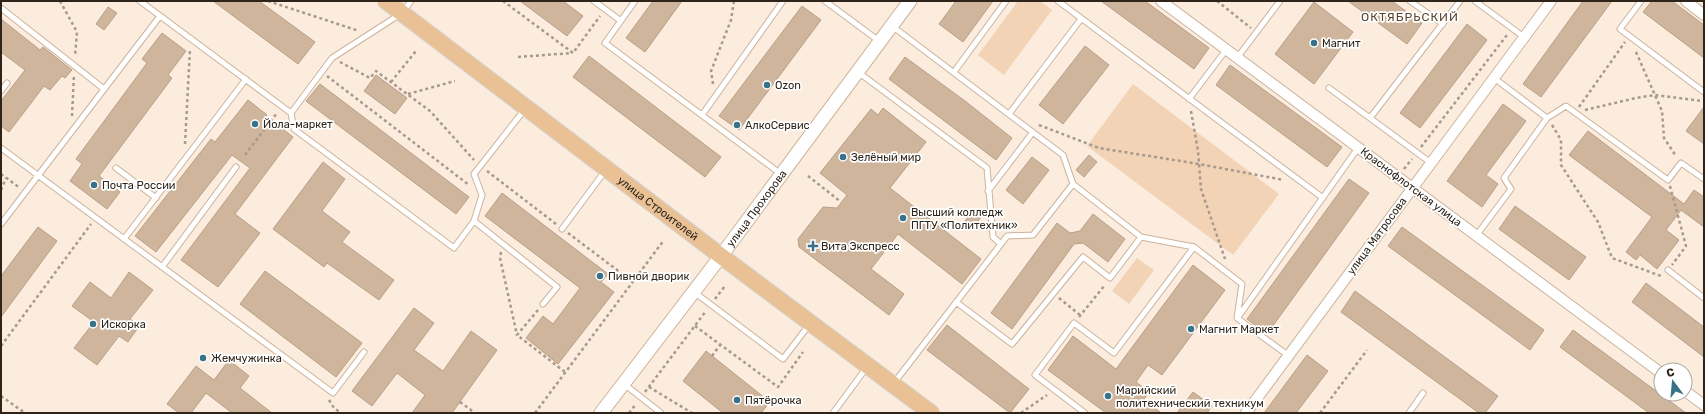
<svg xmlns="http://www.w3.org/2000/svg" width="1705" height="414" font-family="Rubik,sans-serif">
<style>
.green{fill:#f2d3b5}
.building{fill:#cfb59c;stroke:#b89f87}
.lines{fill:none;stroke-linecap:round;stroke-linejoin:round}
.service-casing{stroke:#cdb39b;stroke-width:7}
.minor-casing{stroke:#cdb39b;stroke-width:12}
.tertiary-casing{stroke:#cdb39b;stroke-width:15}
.primary-casing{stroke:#d5d3d1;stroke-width:18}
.path{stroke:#a7998d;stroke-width:2.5;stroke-dasharray:3 3;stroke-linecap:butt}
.service{stroke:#fff;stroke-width:5}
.minor{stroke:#fff;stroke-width:10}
.tertiary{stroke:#fff;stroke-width:13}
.primary{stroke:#e9c195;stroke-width:16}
.poi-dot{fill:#38718a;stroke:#fff;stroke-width:1.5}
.labels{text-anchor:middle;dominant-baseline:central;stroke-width:3.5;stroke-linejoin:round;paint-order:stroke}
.poi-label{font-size:11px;fill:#2e241a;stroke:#fff;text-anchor:start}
.street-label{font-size:11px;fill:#2e241a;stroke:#fff}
.neighbourhood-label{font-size:12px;letter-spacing:1px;fill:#5b452f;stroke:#fff}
</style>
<rect width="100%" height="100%" fill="#fcecdd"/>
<path class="green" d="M1018,1H1040L1052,10L1004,75L978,55Z
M1133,84L1279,194L1233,255L1087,146Z
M1137,258L1154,270L1129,304L1112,291Z"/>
<path class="building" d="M213,1H259L315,42L298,64Z
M520,1H563L583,16L567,36Z
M653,1H682L645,52L626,38Z
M956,1H993L963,42L939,24Z
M1101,1H1145L1209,48L1194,69Z
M1348,1H1392L1422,23L1407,44Z
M1583,1H1612L1541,97L1523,84Z
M1652,1H1672L1704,25V58L1643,12Z
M1314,2L1353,32L1314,84L1275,54Z
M802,6L821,20L739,130L719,116Z
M108,7L117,13L104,30L96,24Z
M1,19L40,50L43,47L72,70L65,78L62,76L50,90L44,86L9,132L1,126V101L25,70L1,52Z
M1467,24L1487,40L1420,128L1400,113Z
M162,33L186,51L168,75L172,78L99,176L120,192L107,209L70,181L82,164L76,159L147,63L142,59Z
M1085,46L1109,65L1063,124L1039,105Z
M589,56L721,157L705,177L573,77Z
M905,57L965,101L1012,138L996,160L889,79Z
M1230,65L1342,147L1327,167L1216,85Z
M376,75L407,98L395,114L364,91Z
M320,84L469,197L456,214L306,101Z
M248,100L267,115L266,116L293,137L235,214L260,233L218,287L181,260L250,168L232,155L156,252L135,236L211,139L215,142Z
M1503,104L1526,121L1486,175L1498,184L1482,207L1447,181Z
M1704,107V144L1686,131Z
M883,108L926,142L890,188L981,259L962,284L898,234L871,269L904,294L889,315L799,247L798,239L823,207L837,208L847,195L820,173L871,109L878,115Z
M1588,131L1684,204L1694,190L1704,197V227L1681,210L1666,230L1679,240L1657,269L1640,255L1636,260L1626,252L1652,217L1569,155Z
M1089,155L1097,162L1084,177L1076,170Z
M1032,157L1049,170L1023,204L1006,190Z
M323,162L345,179L322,211L350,232L342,242L394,280L379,300L327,263L324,267L273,229Z
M1349,179L1369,193L1267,334L1247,319Z
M502,193L608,274L601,282L614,292L558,364L526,338L543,316L553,324L580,288L485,216Z
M1515,206L1586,257L1569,280L1499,229Z
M974,209L982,216L973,228L965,221Z
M1093,214L1125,239L1108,262L1083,243L1074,244L1012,329L991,313L1057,223L1070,233L1080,231Z
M38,227L57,241L1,317V276Z
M1402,227L1544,330L1530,350L1388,246Z
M1193,265L1225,290L1162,375L1148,365L1136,382L1149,392L1144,399L1161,413H1106L1048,370L1073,336L1116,369Z
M265,271L362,343L336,377L240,304Z
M129,272L153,290L130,319L139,326L128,342L119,336L97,365L74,348L94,322L72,306L90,282L111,298Z
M1646,283L1704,327V357L1632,302Z
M1355,291L1498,396L1485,413H1479L1341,312Z
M414,308L434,323L414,350L443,371L471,331L497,350L452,413H412L425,395L397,373L372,406L352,391Z
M947,325L1029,389L1010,413L927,350Z
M1573,330L1686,413H1649L1560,347Z
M706,351L770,402L761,413H723L683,381Z
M1307,355L1328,371L1296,413H1264Z
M229,360L249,376L240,388L272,413H232L206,393L191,413H179L167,404L196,366L214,380Z
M1193,392L1212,406L1207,413H1177Z"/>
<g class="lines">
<defs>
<path id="service" d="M140,1L291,113L294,129L454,248L474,221L482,195L474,174L525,109
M594,1L621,21
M635,1L605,43L781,174
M825,1L879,41
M1058,1L1323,198
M1410,1L1443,24
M1475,1L1524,37
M1641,1L1620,29L1704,92
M1,8L104,89
M892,26L1063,155L1073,184
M1237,58L1280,1
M858,72L987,168L993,237L1001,244
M954,72L1006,1
M1494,78L1547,118
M1329,88L1370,118
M1,91L7,83
M1189,99L1226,50
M291,113L332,58L402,13L411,1
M1009,114L1081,19
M702,115L783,1
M1,148L333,393L364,352
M1431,163L1370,118L1460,1
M116,168L156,198
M988,191L1033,132
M474,221L557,287L543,304
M1,224L160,16
M562,229L605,171
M1476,236L1511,189L1504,178L1547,118L1566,106L1668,180L1681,163L1704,179
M1141,237L1194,247
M124,239L246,79
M162,267L236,167
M1668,270L1704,298
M694,292L783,359L809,325
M1238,317L1358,148
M894,383L1001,244L1007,236L1033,235L1073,184L1141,237L1110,278L1083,257L1012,344L956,302
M624,384L661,413
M833,413L867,367
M1085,413L1035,375L1074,323L1114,353L1194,247L1242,284L1237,318L1289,356
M1409,413L1423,393"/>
<path id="minor" d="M1161,1L1661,373
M1686,1L1704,15
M1685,391L1704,405
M1246,413L1551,1"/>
<g id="tertiary">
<path id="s1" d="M601,413L721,256L910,1"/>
</g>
<g id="primary">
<path id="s2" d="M386,1L721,256L931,413"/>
</g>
</defs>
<use href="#service" class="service-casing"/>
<use href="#minor" class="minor-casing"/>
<use href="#tertiary" class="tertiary-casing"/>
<use href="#primary" class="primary-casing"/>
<path class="path" d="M60,1L77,32L75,56
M268,1L359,31
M503,1L573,53L600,16
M1217,1L1251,28
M1636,52L1662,111L1664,138L1676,156
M518,57L572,53
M340,62L370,78L376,71L430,111L474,160
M327,76L469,185
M391,82L416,51
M713,84L711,71L731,20L734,1
M408,94L455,81
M1579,107L1625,42
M1585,110L1636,98L1655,95L1702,101
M1191,111L1198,151L1201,189L1225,259
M72,116L74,75
M1039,125L1099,148L1199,164L1284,180
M1552,125L1561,140V165L1598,222L1612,258L1661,276
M185,144L190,49
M1421,147L1507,35
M245,155L277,113
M1404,169L1412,159
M487,171L556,224
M1,174L20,188
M808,176L841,202
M1670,186L1686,246L1672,265
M1,190L6,178
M568,233L633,282
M501,252L500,258L517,335
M1059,298L1080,315
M715,299L725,286
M538,310L517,335L565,372
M1079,317L1105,285
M695,326L778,387L803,352
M1,346L91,224
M712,356L720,345
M649,387L692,413
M645,392L706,311
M1,396L25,413
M329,400L334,408L341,413
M460,402L475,413
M535,413L664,240
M629,413L636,404
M1021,413L1047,395
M1320,413L1367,350"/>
<use href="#service" class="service"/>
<use href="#minor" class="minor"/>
<use href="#tertiary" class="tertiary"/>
<use href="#primary" class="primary"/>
</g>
<g class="poi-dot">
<circle cx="1314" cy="43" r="4"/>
<circle cx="767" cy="85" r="4"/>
<circle cx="255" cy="124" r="4"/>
<circle cx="737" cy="125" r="4"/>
<circle cx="843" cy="157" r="4"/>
<circle cx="94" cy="185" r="4"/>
<circle cx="903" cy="218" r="4"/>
<path d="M811 240h4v4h4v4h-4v4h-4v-4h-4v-4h4z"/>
<circle cx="600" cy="276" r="4"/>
<circle cx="93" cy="324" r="4"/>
<circle cx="1191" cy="329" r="4"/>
<circle cx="203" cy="358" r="4"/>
<circle cx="1108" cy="396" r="4"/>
<circle cx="737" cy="400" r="4"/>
</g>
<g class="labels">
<g class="poi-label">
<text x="1322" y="43">Магнит</text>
<text x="775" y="85">Ozon</text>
<text x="263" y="124">Йола-маркет</text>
<text x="745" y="125">АлкоСервис</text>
<text x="851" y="157">Зелёный мир</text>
<text x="102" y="185">Почта России</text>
<text x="911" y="212">Высший колледж<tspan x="911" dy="13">ПГТУ «Политехник»</tspan></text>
<text x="821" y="246">Вита Экспресс</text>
<text x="608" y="276">Пивной дворик</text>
<text x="101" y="324">Искорка</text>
<text x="1199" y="329">Магнит Маркет</text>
<text x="211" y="358">Жемчужинка</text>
<text x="1116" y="390">Марийский<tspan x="1116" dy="13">политехнический техникум</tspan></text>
<text x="745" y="400">Пятёрочка</text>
</g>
<g class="street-label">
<text transform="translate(1411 187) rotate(37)">Краснофлотская улица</text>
<text stroke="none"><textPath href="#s2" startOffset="342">улица Строителей</textPath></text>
<text stroke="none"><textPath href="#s1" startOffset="257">улица Прохорова</textPath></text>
<text transform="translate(1377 236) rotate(-54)">улица Матросова</text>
</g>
<g class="neighbourhood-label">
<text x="1410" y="17">ОКТЯБРЬСКИЙ</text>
</g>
</g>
<rect width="1705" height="414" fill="none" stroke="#2e241a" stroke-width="4"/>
<g transform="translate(1673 382) rotate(344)"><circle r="19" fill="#ffffff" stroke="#aba7a3"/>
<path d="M0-3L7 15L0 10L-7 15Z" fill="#38718a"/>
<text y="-6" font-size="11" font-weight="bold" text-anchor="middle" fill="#2e241a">С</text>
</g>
</svg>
